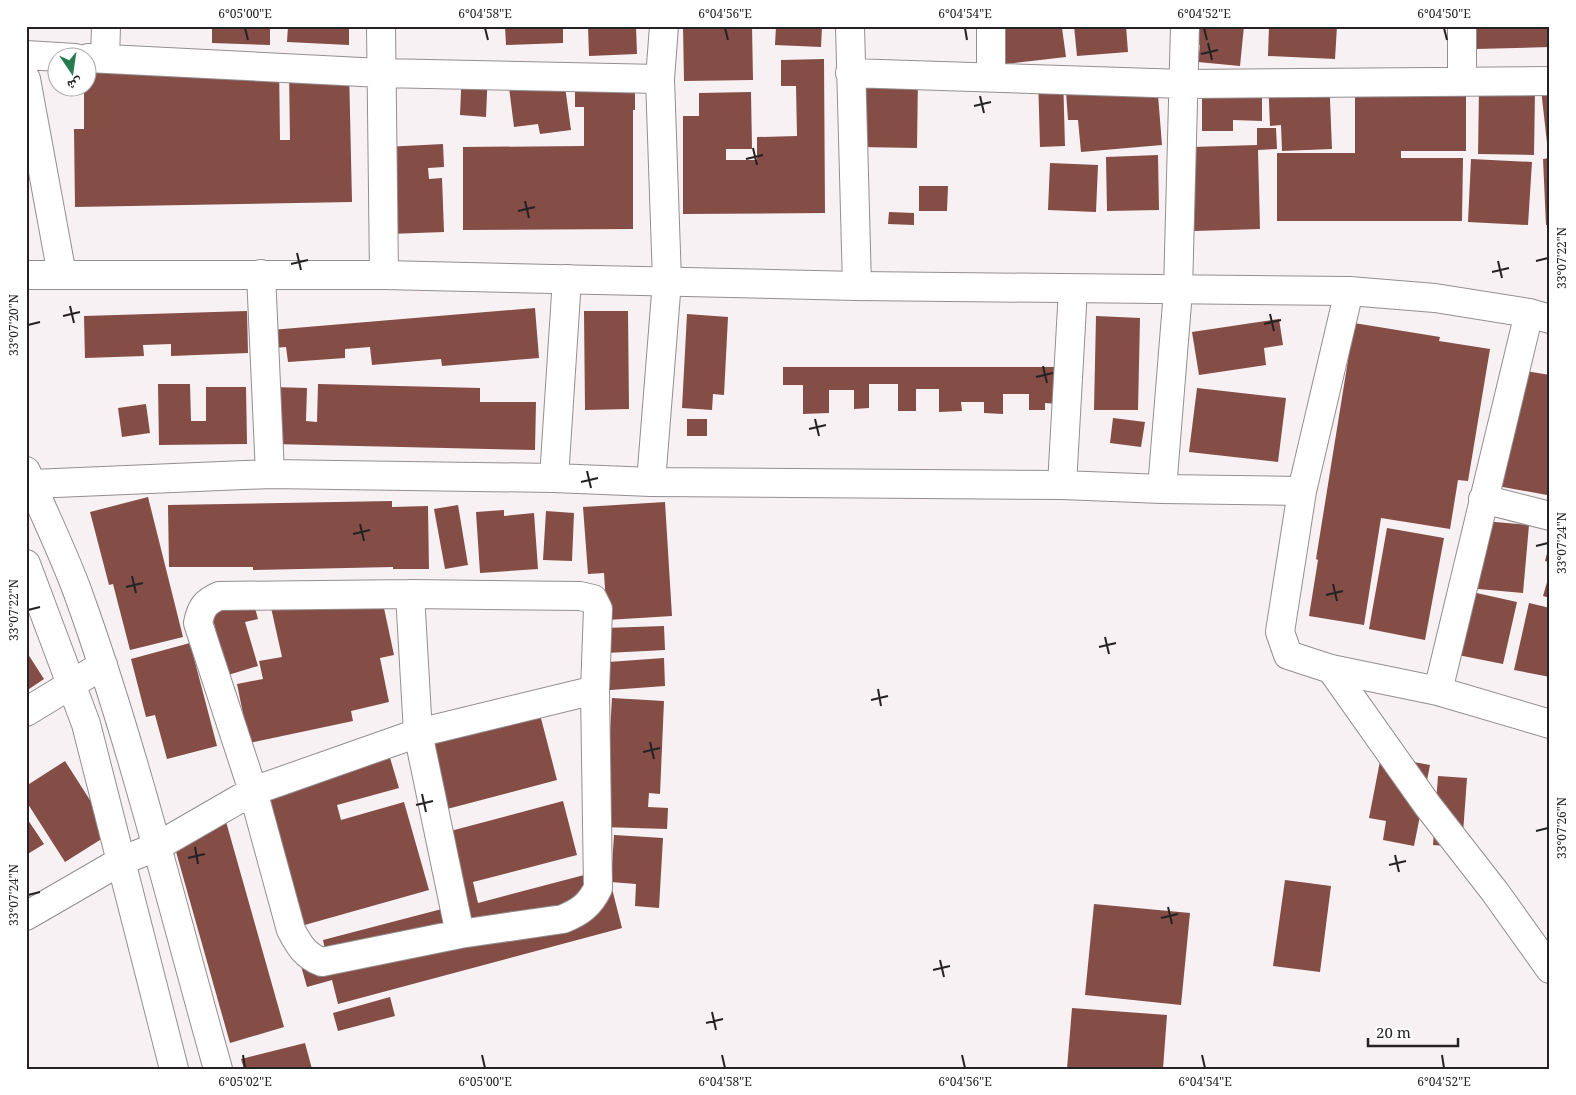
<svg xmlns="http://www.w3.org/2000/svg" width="1576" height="1095" font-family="'Noto Serif','Noto Naskh Arabic',serif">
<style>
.building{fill:#844d46}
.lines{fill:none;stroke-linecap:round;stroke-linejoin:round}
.street-casing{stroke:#948e90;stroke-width:30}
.secondary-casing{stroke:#948e90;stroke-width:30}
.street{stroke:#fff;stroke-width:28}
.secondary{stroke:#fff;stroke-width:28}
.ticks{fill:none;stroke:#242223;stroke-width:2}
.neatline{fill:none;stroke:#242223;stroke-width:2}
.ticks-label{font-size:12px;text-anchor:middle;fill:#242223}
</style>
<rect width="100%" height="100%" fill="#f7f1f3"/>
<path class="building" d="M212,26H270V45L212,43Z
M288,26H349V45L287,42Z
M505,26H563V43L506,45Z
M588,26H636L637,54L589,56Z
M683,26H752L753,80L684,81Z
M776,26H822L821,47L775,45Z
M1001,26L1062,28L1066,57L1006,64Z
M1074,26H1126L1128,52L1077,56Z
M1192,26H1244L1240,66L1198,62L1200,45L1190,44Z
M1269,26H1337L1335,59L1268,56Z
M1476,26H1550V47L1476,49Z
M824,59L825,213L683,214V116H699V93L751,92L752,149H726V160H757V137L797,136L796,86H781V60Z
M88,62L279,63L280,140H290L289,69L349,68L352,202L75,207L74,129H84V88H88Z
M562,65L571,130L540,134L538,124L514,127L507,72Z
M462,68L488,69L486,117L460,115Z
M635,70V110H633V229L463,230V147L584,146V107H575V71Z
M1156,70L1162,145L1081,152L1078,120H1068L1065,78Z
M861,74H918L917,148L860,147Z
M1038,75H1063L1065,146L1040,147Z
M1329,75L1332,149L1282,151L1281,125L1270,126L1268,77Z
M1202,78L1262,79V121L1233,120V131H1202Z
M1355,81H1466V151H1401V158H1463L1462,221H1277V153H1355Z
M1550,88V152H1548L1541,89Z
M1479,89L1535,90L1534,155L1478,154Z
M1257,128H1276L1277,149L1258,150L1260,229L1194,231L1191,147L1257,145Z
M443,144L444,167L428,168L429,179L442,178L444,232L389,234L385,147Z
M1158,155L1159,210L1107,211L1106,157Z
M1550,158V225H1546L1543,159Z
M1471,159L1532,162L1528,225L1468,222Z
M1050,163L1098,165L1096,212L1048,210Z
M919,186H948L947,211H919Z
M889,212L914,213V225L888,224Z
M535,308L539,358L442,366L441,359L372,365L370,347L345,349V358L288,362L286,347L273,348L271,330Z
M247,311L248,353L171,356V344L143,345L144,356L85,358L84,316Z
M584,311H628L629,409L585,410Z
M687,314L728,317L724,395L713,394L712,410L682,408Z
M1096,316L1140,318L1138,410H1094Z
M1279,319L1283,345L1264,348L1266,365L1199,375L1192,332Z
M1354,323L1440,337L1439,341L1490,349L1468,481L1458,480L1450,529L1381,518L1364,625L1309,616L1318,560L1316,559Z
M783,367H1058V404L1045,403V410H1029V394H1003V414L984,413V402H961L962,411L939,412V389H916V411H898V384H869V408L854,409V390H829V413L803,414V385H783Z
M1514,369L1550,375V479L1547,495L1492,485Z
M158,384H190L191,421H206V387H246L247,444L159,445Z
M318,384L480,388V402H536L535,450L272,444L273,387L307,388L306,421L317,422Z
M1197,388L1286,398L1278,462L1189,452Z
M146,404L150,433L122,437L118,408Z
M1113,418L1145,422L1141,447L1110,443Z
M687,419H707V436H687Z
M148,497L183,637L130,650L113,584L109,585L90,512Z
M392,501V507L428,506L429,569H393V567L253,570V567H169L168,505Z
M665,502L672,616L607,620L604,573L588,574L583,507Z
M458,505L468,565L445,569L434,509Z
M504,510V516L534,513L538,569L480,573L476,512Z
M546,511L574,513L572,561L543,560Z
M1484,521L1529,525L1523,593L1478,589Z
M1387,528L1444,538L1425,640L1369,629Z
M1549,546H1550V562L1545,561Z
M1550,572V598L1543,596Z
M378,580L394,655L380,658L389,702L351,711L353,721L249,743L237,684L263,679L259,661L282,657L270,603Z
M1472,592L1517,602L1503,664L1458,655Z
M251,593L258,619L245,622L258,666L228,675L209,605Z
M1529,603L1550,608V677L1514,670Z
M664,626L665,650L606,653L605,628Z
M190,643L217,746L167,759L155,715L146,717L131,659Z
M26,651L44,679L26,691Z
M664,658L665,686L610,690L608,662Z
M612,698L664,701L660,794L649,793L648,807L668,808L667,829L602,827L607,731L610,732Z
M536,699L557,780L447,809L424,729Z
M385,741L399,788L337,805L341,820L404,802L429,890L301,926L260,777Z
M1381,756L1430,765L1414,846L1383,840L1386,821L1369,818Z
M65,761L111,833L65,862L26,801V786Z
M1438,776L1467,778L1462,847L1433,845Z
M563,801L577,855L473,882L478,903L607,869L622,928L338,1004L332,980L307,987L301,966L327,959L323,940L461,904L443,833Z
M223,811L284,1027L230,1043L169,827Z
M26,817L44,844L26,855Z
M614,835L663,838L659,908L635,906L636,884L611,882Z
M1285,880L1331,886L1320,972L1273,966Z
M1094,904L1190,913L1181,1005L1085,995Z
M390,997L395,1016L338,1031L333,1013Z
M1072,1008L1167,1015L1163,1069H1067Z
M305,1043L312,1069H244L241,1059Z"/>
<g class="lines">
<defs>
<path id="street" d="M381,26L384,275
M850,26L857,286
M1462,26V81
M26,55L75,58
M88,58L381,73L660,79
M105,59L106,26
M850,73L1184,84L1550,81
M991,77V26
M26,79L62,275
M261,274L270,474
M1349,291L1302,491L1280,632L1288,655L1331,669L1438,691L1550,724
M554,478L567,279
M651,482L667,281L660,79L664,26
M32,484L270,474L554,478L651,482L1062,485L1162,489L1302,491
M1062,485L1073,289
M1162,489L1178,291L1185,26
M1483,499L1550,516
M410,594L580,596L593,599L598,609L595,690L598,888C590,905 580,912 563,919L460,934L322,962C305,956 299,945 291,930L253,791L198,623C201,608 205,602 219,596Z
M410,594L418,733L460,934
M1331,669L1428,806L1495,892L1550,969
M1438,691L1529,313
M26,712L103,665
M26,916L121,861L156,847L253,791L418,733L595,690"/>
<path id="secondary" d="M26,275H384L857,286L1349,291L1435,298L1529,313L1550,319
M26,471C43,512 63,552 78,593C134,748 173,910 218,1069
M26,564L86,724L174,1069"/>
</defs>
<use href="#street" class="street-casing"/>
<use href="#secondary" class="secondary-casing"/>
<use href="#street" class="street"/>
<use href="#secondary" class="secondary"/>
</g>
<path class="ticks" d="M245,28L248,40M485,28L488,40M725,28L728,40M965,28L967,40M1204,28L1207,40M1444,28L1447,40M1208,43L1212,60M1201,54L1218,50M980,96L984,113M974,106L991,102M753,148L757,165M746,159L763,155M525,201L529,218M518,211L535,207M297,253L301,270M1498,261L1502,278M1536,261L1548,258M291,264L308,260M1492,272L1509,268M70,306L74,323M1270,314L1274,331M63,316L80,312M1264,324L1281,320M28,325L40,322M1043,366L1047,383M1036,377L1053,373M815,419L819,436M809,429L826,425M587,471L591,488M581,482L598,478M360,524L364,541M353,534L370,530M1536,546L1548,543M132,576L136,593M1333,584L1337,601M126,587L143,583M1326,595L1343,591M28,610L40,607M1105,637L1109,654M1099,647L1116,643M878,689L881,706M871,700L888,696M650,742L654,759M643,752L660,748M422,794L426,812M416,805L433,801M1536,831L1548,828M195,847L198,864M1395,855L1399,872M188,858L205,854M1389,865L1406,861M28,895L40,892M1168,907L1172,924M1161,918L1178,914M940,960L944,977M933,970L950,966M712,1012L716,1030M706,1023L723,1019M243,1055L245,1068M482,1055L485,1068M722,1055L725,1068M962,1055L965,1068M1202,1055L1205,1068M1442,1055L1444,1068"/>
<rect width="1576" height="1095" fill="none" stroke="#ffffff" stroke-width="55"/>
<g transform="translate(72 72) rotate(167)"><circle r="24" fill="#ffffff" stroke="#a7a7a7"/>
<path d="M0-4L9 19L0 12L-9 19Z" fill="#277c4f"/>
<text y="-8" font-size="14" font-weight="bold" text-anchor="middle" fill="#242223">ش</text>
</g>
<path d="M1368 1038v8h90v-8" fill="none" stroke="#242223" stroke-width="2.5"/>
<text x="1376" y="1038" font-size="15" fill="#242223" stroke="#ffffff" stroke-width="4" paint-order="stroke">20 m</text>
<rect x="28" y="28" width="1520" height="1040" class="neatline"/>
<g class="ticks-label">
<text x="245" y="18">6°05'00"E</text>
<text x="485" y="18">6°04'58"E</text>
<text x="725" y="18">6°04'56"E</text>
<text x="965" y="18">6°04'54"E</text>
<text x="1204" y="18">6°04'52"E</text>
<text x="1444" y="18">6°04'50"E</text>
<text transform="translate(1562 258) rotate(-90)" y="4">33°07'22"N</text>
<text transform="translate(14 325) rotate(-90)" y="4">33°07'20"N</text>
<text transform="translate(1562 543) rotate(-90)" y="4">33°07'24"N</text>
<text transform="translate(14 610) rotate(-90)" y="4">33°07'22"N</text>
<text transform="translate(1562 828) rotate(-90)" y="4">33°07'26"N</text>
<text transform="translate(14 895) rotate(-90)" y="4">33°07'24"N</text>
<text x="245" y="1086">6°05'02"E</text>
<text x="485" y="1086">6°05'00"E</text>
<text x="725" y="1086">6°04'58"E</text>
<text x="965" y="1086">6°04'56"E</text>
<text x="1205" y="1086">6°04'54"E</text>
<text x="1444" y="1086">6°04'52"E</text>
</g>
</svg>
